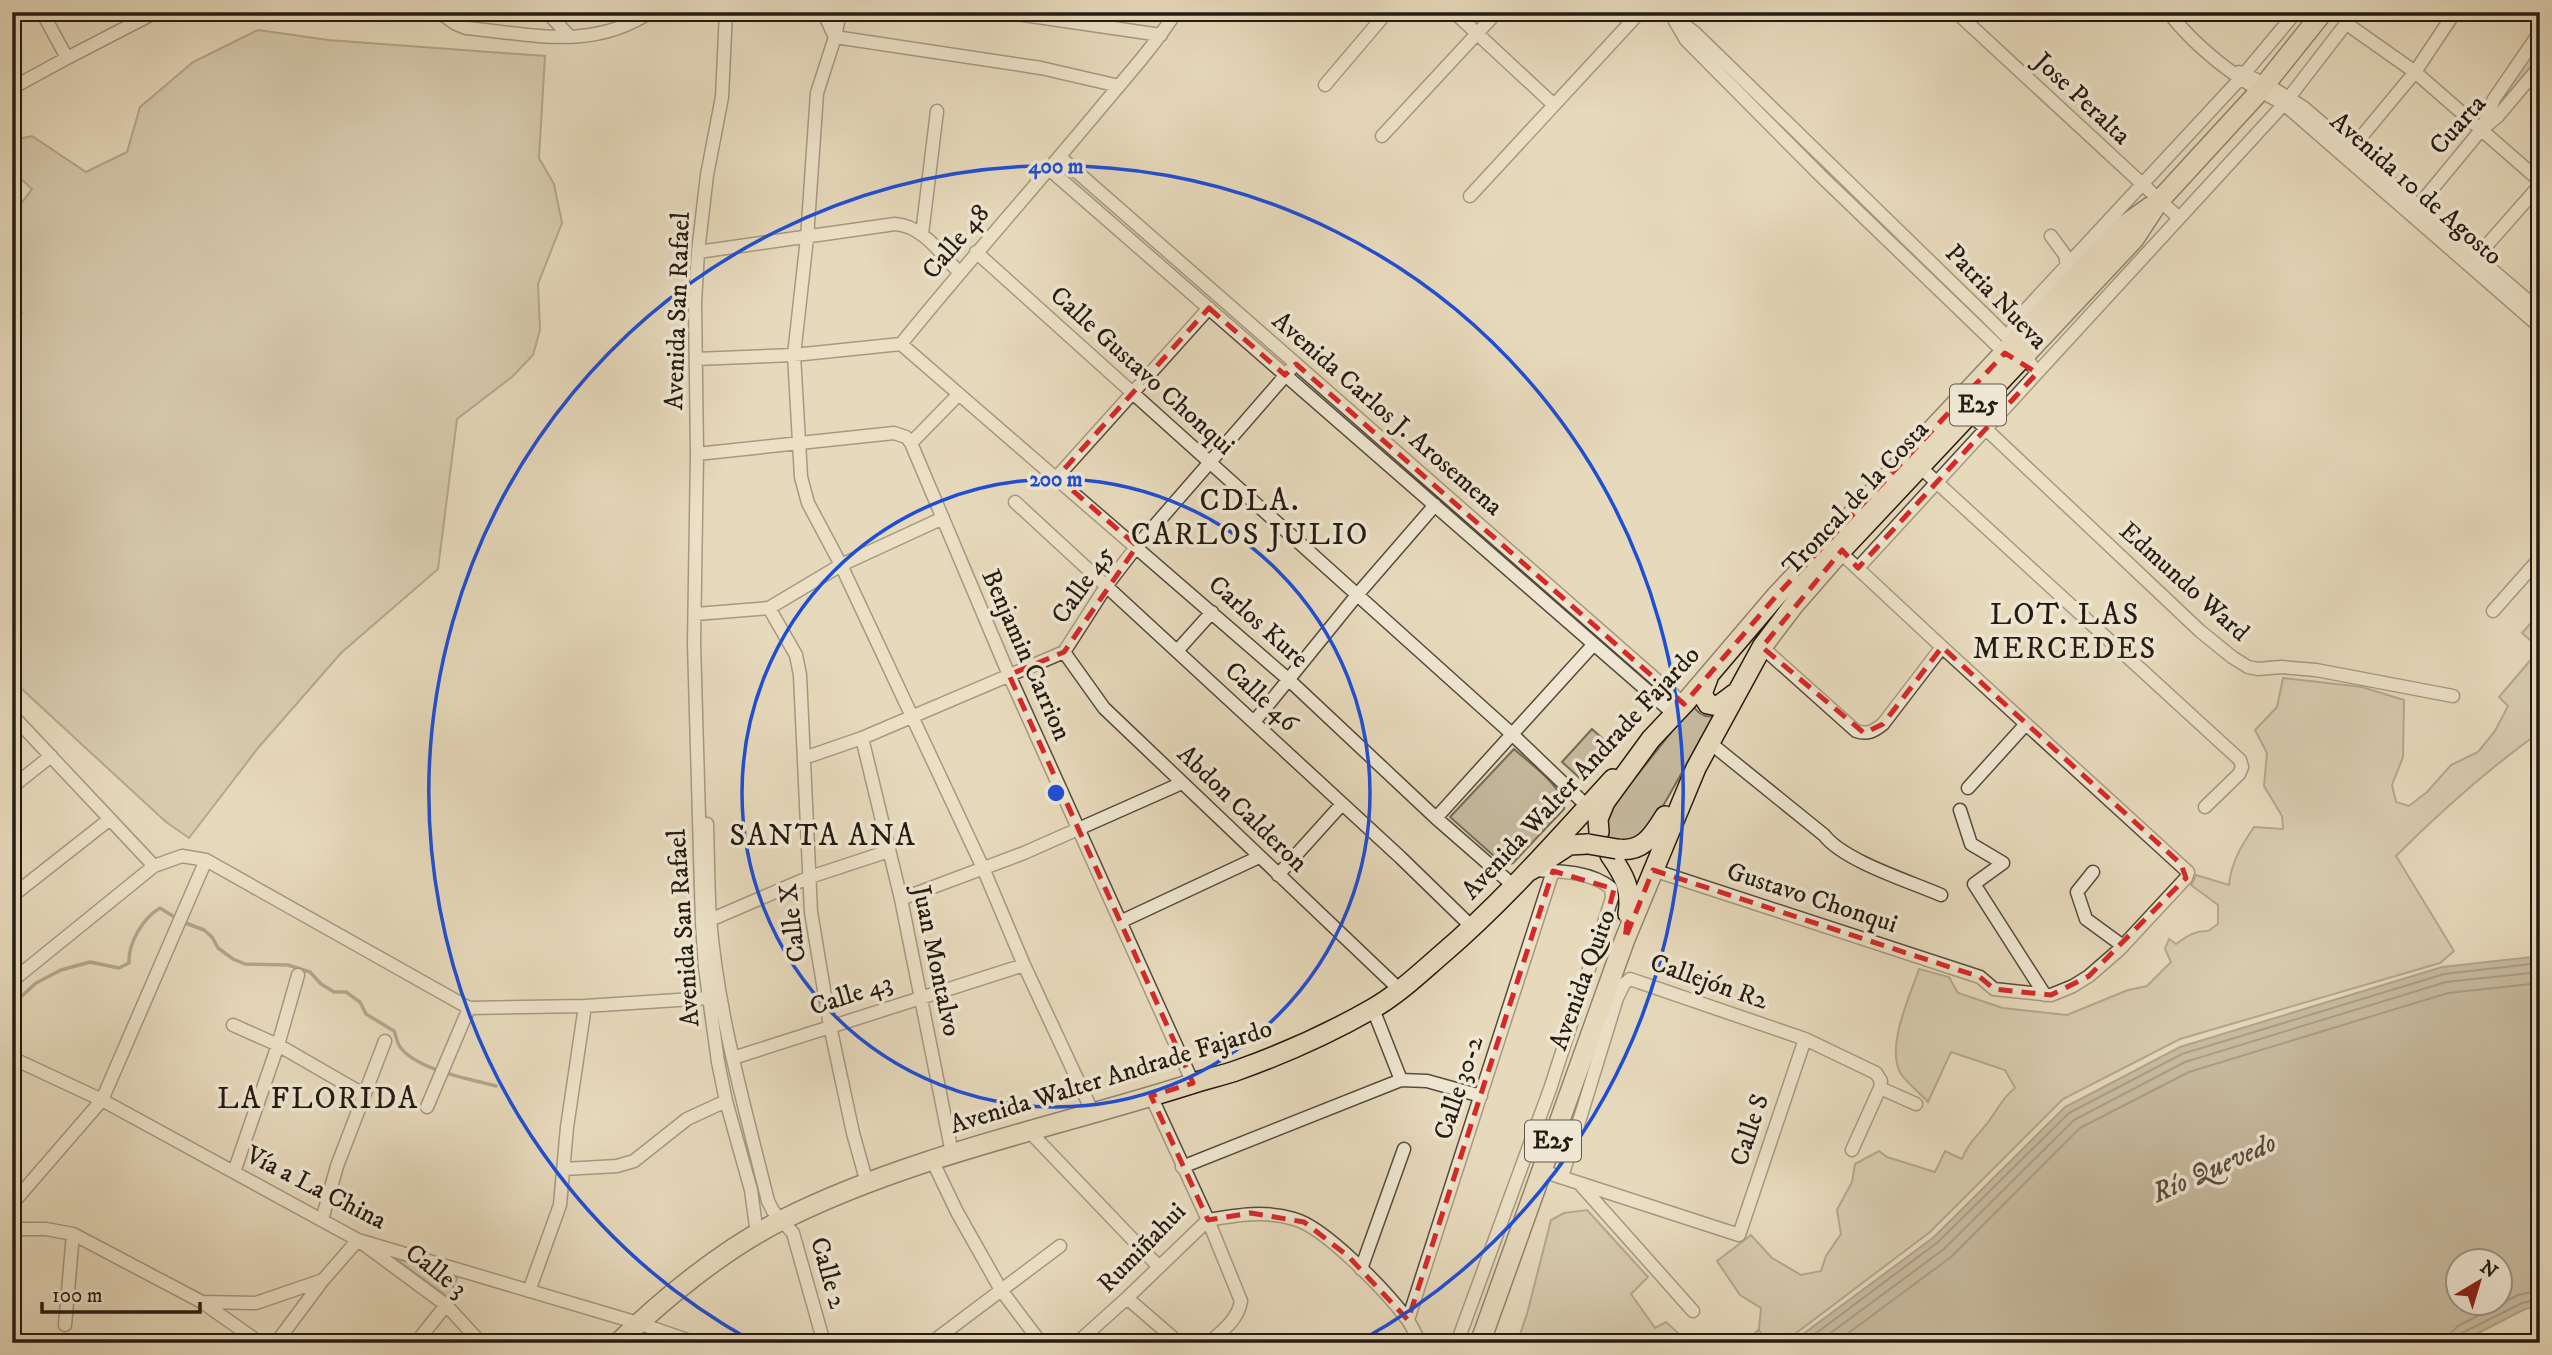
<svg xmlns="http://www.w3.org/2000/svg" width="2552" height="1355" font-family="'IM FELL DW Pica',serif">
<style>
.green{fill:#c6ba9f;stroke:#756a58;stroke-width:2}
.water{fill:#a59982;stroke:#716755;stroke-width:2;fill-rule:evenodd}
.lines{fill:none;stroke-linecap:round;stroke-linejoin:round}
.shore{stroke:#645a4a;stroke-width:2}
.stream{stroke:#716755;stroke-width:3.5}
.minor-casing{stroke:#554b3c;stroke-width:15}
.secondary-casing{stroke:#241b12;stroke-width:20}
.primary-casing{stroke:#241b12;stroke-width:22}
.trunk-casing{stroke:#241b12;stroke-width:22}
.minor{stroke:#efe7d3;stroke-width:12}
.secondary{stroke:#efe7d3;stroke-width:18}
.primary{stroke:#e7dabc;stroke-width:19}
.trunk{stroke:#e7dabc;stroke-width:19}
.trunk-bridge-casing{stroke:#241b12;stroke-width:22;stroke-linecap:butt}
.trunk-bridge{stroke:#e7dabc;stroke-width:19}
.marked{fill:none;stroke:#d62828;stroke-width:5;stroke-dasharray:14 9;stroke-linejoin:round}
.ring{fill:none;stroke:#1d4ed8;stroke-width:3.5}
.labels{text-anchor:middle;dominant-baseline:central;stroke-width:7;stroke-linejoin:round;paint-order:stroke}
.shield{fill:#efe7d3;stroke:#61584c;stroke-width:2}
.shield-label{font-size:24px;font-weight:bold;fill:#241b12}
.street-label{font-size:26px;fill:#241b12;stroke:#efe7d3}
.water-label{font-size:28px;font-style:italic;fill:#584d3f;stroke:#efe7d3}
.quarter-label{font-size:30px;letter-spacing:2px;fill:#241b12;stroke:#efe7d3}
.centre{fill:#1d4ed8;stroke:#efe7d3;stroke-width:3.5}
.ring-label{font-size:21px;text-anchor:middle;font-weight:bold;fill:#1d4ed8;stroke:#efe7d3;stroke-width:7;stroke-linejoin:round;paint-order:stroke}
</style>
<rect width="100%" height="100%" fill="#e7dabc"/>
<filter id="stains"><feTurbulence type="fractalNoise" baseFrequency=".00286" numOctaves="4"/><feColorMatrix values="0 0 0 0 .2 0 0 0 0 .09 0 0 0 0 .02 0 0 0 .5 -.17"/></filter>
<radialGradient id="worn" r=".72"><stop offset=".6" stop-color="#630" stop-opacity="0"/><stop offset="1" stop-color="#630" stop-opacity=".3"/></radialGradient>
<path class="green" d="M258,30L328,40L545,56L539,158L554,184L562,223L538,284L540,330L533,355L512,377L457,419L438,569L341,653L258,748L189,838L166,822L12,680V326L22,313L12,304V216L32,189L12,170V140L32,136L86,172L127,152L140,107L193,62Z
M2540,36V61L2488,119Z
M2540,613V732C2488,769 2441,811 2396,856L2454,951L2440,963L2180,1039L2063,1099L1930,1232L1783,1343H1766L1759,1330L1746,1343L1759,1329L1761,1308L1740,1295L1717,1261L1751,1235L1772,1258L1801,1275L1821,1271L1826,1256L1841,1234L1837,1210L1852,1182L1855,1164L1879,1151L1887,1157L1935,1172L1945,1151L1962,1159C1968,1142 1981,1133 1991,1118C1999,1107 2003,1097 2015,1088L2005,1070L1951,1052L1928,1102C1920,1093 1908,1084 1901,1074C1885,1048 1910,996 1919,969L1949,977L1958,993L2003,1008L2067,1015L2128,990L2147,986L2171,962L2165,949L2169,939L2176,944C2186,937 2195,930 2208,931L2218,924V905L2191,885L2196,875L2229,885C2231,863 2241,846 2254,827L2283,829L2282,816L2264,786L2267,753L2255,730L2277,707L2283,678L2362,687L2404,700L2403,757L2392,785L2396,802L2409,806L2427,792L2451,765L2478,752L2495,731L2508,706L2499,697L2540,649L2522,633Z
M1693,705C1698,714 1704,718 1714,716L1646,836L1632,843L1610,841L1604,826L1611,808Z
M1592,729L1613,748L1583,781L1562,762Z
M1514,749C1529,763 1566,788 1564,809L1513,863L1504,865L1450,817Z
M1587,1210L1648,1277L1631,1294L1655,1328L1666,1322L1680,1335L1684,1343H1517L1527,1314L1551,1220L1564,1213Z
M393,1257L457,1278L449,1298Z"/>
<path class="water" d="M2540,956V1306L2525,1309L2459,1343H1791L1934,1237L2065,1107L2180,1047L2442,967ZM2458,1260H2500V1302H2458Z"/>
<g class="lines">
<path class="shore" d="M1803,1343L1938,1242L2069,1113L2182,1054L2444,974L2540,963
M1817,1343L1944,1249L2074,1120L2185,1062L2446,982L2540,972
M1835,1343L1951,1257L2080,1128L2189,1072L2448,993L2540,983
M2449,1343L2451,1333L2458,1326L2518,1295L2540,1290
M2458,1343L2459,1337L2462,1333L2522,1303L2540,1299"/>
<path class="stream" d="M183,922L204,930L212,937L218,948L233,959L245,964L288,965L310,972L321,984L334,992H346L360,1002L366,1014L394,1031C396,1035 397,1043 400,1047C417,1070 470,1079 496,1086
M12,1005L36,983L61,970L90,962L119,968L129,963C128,943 143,918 160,908L176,918"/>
<defs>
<path id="minor" d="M42,12L67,58L156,12
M439,12L456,24L466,28C531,34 592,51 650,12
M547,12L570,37
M726,12L722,97L707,175L698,252L695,302L697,454L694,643L702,923L705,968L718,1062L726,1101L751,1190L757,1234
M823,12L835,37L840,12
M1003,12L1161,35
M1454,12L1554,105
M1667,12L1694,32L1987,317L2024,354L2037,373
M1956,12L2179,218
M2168,12C2200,52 2239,81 2284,104L2540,327
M1284,14L1286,12
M1675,21L1686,40L1820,175L2010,358
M2347,24L2415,72L2540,181
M2239,72L2266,84L2303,107L2540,311
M1325,85L1387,12
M12,88L67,58
M2483,127L2494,99L2540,32
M1382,136L1497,12
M2347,154L2415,72L2455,12
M1060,157L1684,704
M1049,169L1674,714
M1470,196L1640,12
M2414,211L2481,130L2498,116L2540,66
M922,234L937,111
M2051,236L2065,255L2067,266
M698,252L895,224C923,226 940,253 959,272
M976,252L1513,735L1588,807
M2472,262L2540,185
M2014,343L2012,330L2018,318L2239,80L2296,12
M901,344L1289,680L1436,818L1515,887
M696,359L794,355L901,344C965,265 1032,190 1097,112C1124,79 1153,48 1176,12
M1970,414L2200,631L2232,657L2248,667L2258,669L2281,667L2316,670L2453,696
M911,443L959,394
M697,454L894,433L906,437L911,443L1009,675L1193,1083
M1920,467L2240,760L2242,767L2239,774L2205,807
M1057,477L1209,308
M1015,502L1400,857L1473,928
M1840,552L1942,647
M1858,568L2284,104L2355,12
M769,608L841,565L943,518
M2493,611L2540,558
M696,614L769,608L796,655L800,675L811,912L830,1026L853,1133L867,1183
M1762,647L1856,731C1868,735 1874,731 1883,724L1942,647L2026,724L1968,788
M1177,651L1212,612
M1064,652L1104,708L1400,990
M12,715L154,866
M1254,722L1357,595L1435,505
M862,738L901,899L952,1153
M1709,742L1824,835C1844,861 1909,881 1941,895
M804,758L862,738L1064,652L1107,585L1137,546L1291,369
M12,787L51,756
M1960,810L1971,844L2003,863L1974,884L2045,995
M1436,818L1594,644
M707,824C708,855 708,888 710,919C718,1015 745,1108 768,1201L773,1211L793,1233L824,1343
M1653,870L1980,977L1994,989L2051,995L2073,986L2089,976L2120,949L2186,878L2188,872L2026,724
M2093,872L2077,892L2086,919L2123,946
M1278,875L1342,804
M12,896L110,819
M901,899L1024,853L1182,783
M710,920L810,877L889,851
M1122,921L1259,857
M12,981L154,866L182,856L206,860L469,1008L585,1006L709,998
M233,1025L278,1045L363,1094
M12,1058L102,1100L358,1240L638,1323L696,1343
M733,1058L1024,965
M1401,1080L1427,1081L1481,1096
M427,1107L469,1008
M1093,1113L1024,965L983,868L841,565L808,503L801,477L794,355L807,238L817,93L835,37L1041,68L1119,86
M1029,1131L1159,1267
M1852,1150L1880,1088
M932,1160L957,1212L1001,1290L1041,1343
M1182,1167L1401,1080L1373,1009
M564,1169L617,1166L634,1161L687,1119L726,1101
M1542,1171L1579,1183L1693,1311
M234,1172L278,1045L298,975
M1562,1177L1617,998L1624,984L1630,979L1805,1039L1876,1073L1881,1081L1880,1088L1916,1104
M1579,1183L1739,1235L1805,1039
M12,1204L102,1100L206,860
M322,1220L337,1166L385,1041
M12,1229H46L73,1234L202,1302L260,1343
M1361,1269L1404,1149
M529,1291L560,1205L567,1127L585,1006
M1127,1298L1179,1343
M202,1302L256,1303L323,1280L358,1240L446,1305L481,1343
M1408,1320L1553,871
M65,1325L73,1234
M276,1343L323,1280
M416,1343L446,1305
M931,1343L1060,1246
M1077,1343L1127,1298L1208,1220L1151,1096
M1209,1343C1222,1331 1238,1320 1241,1301L1208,1220C1237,1215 1265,1210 1294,1219C1325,1227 1387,1292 1407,1319C1412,1326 1416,1335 1420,1343
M1457,1343L1550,1089L1612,898L1611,888C1590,871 1558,871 1532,870"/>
<path id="secondary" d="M2534,1343L2540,1341"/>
<path id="primary" d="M618,1343C664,1298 724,1249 782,1220C910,1156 1052,1128 1188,1085C1204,1079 1222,1076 1238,1070C1283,1054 1330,1033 1372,1009C1397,995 1419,974 1441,955C1504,901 1557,840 1613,779"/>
<path id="trunk" d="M1708,678L1702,694L1708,704L1718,706L1734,694
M1599,832L1598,819L1605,802L1651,739L1684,704L1777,595L2122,227L2150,207
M1617,849C1643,853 1653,835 1665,816
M1610,855C1624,875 1632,889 1628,914
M1531,870L1569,845L1588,844
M1480,1343L1625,939L1696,768L1762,647L1793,606L1840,552L2134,239L2159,201L2259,92L2323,12"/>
</defs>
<use href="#minor" class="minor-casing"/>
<use href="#secondary" class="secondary-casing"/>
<use href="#primary" class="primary-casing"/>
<use href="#trunk" class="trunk-casing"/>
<use href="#minor" class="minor"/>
<use href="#secondary" class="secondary"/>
<use href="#primary" class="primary"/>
<use href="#trunk" class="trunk"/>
<defs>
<path id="trunk-bridge" d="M1588,844L1617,849"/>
</defs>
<use href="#trunk-bridge" class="trunk-bridge-casing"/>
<use href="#trunk-bridge" class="trunk-bridge"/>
</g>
<path d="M0 0H2552V1355H0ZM1209,308L1285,375L1296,364L1684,704L1777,595L2005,353L2037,373L1858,568L1842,550L1762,647L1864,733L1883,724L1942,647L2181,864L2186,878L2089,976L2051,995L1994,989L1980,977L1653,870L1625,939L1627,922L1607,916L1614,889L1553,871L1408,1320L1348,1256L1304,1222L1251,1213L1208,1220L1151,1096L1193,1083L1009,675L1064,652L1137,546L1057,477Z" fill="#e7dabc" fill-opacity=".55" fill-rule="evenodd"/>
<path class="marked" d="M1209,308L1285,375L1296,364L1684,704L1777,595L2005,353L2037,373L1858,568L1842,550L1762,647L1864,733L1883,724L1942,647L2181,864L2186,878L2089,976L2051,995L1994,989L1980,977L1653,870L1625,939L1627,922L1607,916L1614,889L1553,871L1408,1320L1348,1256L1304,1222L1251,1213L1208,1220L1151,1096L1193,1083L1009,675L1064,652L1137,546L1057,477Z"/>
<g class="ring">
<circle cx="1056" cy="793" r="314"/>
<path d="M752 1341A627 627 0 1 1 1360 1341"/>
</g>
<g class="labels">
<g class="shield">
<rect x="1950" y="384.5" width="56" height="41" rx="5"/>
<rect x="1525" y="1120.5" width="56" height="41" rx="5"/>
</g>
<g class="shield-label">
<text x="1978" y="405">E25</text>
<text x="1553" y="1141">E25</text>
</g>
<g class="street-label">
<text transform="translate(2082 99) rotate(43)">Jose Peralta</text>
<text transform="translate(2458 125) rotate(-48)">Cuarta</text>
<text transform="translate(2416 189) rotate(41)">Avenida 10 de Agosto</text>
<text transform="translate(956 242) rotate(-50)">Calle 48</text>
<text transform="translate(1996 297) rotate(46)">Patria Nueva</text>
<text transform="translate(678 311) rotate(-88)">Avenida San Rafael</text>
<text transform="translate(1142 371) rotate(42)">Calle Gustavo Chonqui</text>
<text transform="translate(1387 414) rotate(41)">Avenida Carlos J. Arosemena</text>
<text transform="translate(1856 498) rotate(-47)">Troncal de la Costa</text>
<text transform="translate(2184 582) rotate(42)">Edmundo Ward</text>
<text transform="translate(1083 585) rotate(-55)">Calle 45</text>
<text transform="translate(1258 622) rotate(42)">Carlos Kure</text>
<text transform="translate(1026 655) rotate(66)">Benjamin Carrion</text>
<text transform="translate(1261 697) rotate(43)">Calle 46</text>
<text transform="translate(1581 773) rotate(-47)">Avenida Walter Andrade Fajardo</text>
<text transform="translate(1242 809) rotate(44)">Abdon Calderon</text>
<text transform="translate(1812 898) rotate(18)">Gustavo Chonqui</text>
<text transform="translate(793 923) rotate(-97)">Calle X</text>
<text transform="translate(684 928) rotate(-94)">Avenida San Rafael</text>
<text transform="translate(936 961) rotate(78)">Juan Montalvo</text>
<text transform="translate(1583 980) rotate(-70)">Avenida Quito</text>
<text transform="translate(1709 982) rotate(19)">Callejón R2</text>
<text transform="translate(851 995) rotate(-18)">Calle 43</text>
<text transform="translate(1111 1077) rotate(-17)">Avenida Walter Andrade Fajardo</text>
<text transform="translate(1459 1088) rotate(-72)">Calle 30-2</text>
<text transform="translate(1750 1130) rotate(-72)">Calle S</text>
<text transform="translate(316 1188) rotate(27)">Vía a La China</text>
<text transform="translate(1142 1248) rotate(-46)">Rumiñahui</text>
<text transform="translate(436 1271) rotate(38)">Calle 3</text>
<text transform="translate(828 1273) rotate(74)">Calle 2</text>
</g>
<g class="water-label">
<text transform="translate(2214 1168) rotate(-24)">Río Quevedo</text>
</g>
<g class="quarter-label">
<text x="1250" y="501">CDLA.<tspan x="1250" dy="34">CARLOS JULIO</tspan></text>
<text x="2065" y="615">LOT. LAS<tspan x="2065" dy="34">MERCEDES</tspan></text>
<text x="823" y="836">SANTA ANA</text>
<text x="318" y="1099">LA FLORIDA</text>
</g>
</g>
<circle cx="1056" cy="793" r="10" class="centre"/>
<g class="ring-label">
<text x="1056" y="173">400 m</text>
<text x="1056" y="486">200 m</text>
</g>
<rect width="2552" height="1355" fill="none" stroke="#e7dabc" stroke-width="42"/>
<rect x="14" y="14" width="2524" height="1327" fill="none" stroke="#241b12" stroke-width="3.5"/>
<rect x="21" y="21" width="2510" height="1313" fill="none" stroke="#241b12" stroke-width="2"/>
<g transform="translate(2479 1282) rotate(38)"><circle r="33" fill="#efe7d3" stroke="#9e9586" stroke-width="2"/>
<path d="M0-5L12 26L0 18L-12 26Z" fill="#8f2418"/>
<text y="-10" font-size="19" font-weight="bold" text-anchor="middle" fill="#241b12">N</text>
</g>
<path d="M42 1302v10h158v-10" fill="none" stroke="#241b12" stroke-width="3.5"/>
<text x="52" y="1302" font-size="21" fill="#241b12" stroke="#efe7d3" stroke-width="5" paint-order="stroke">100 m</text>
<rect width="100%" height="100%" filter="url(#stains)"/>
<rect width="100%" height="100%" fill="url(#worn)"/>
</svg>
